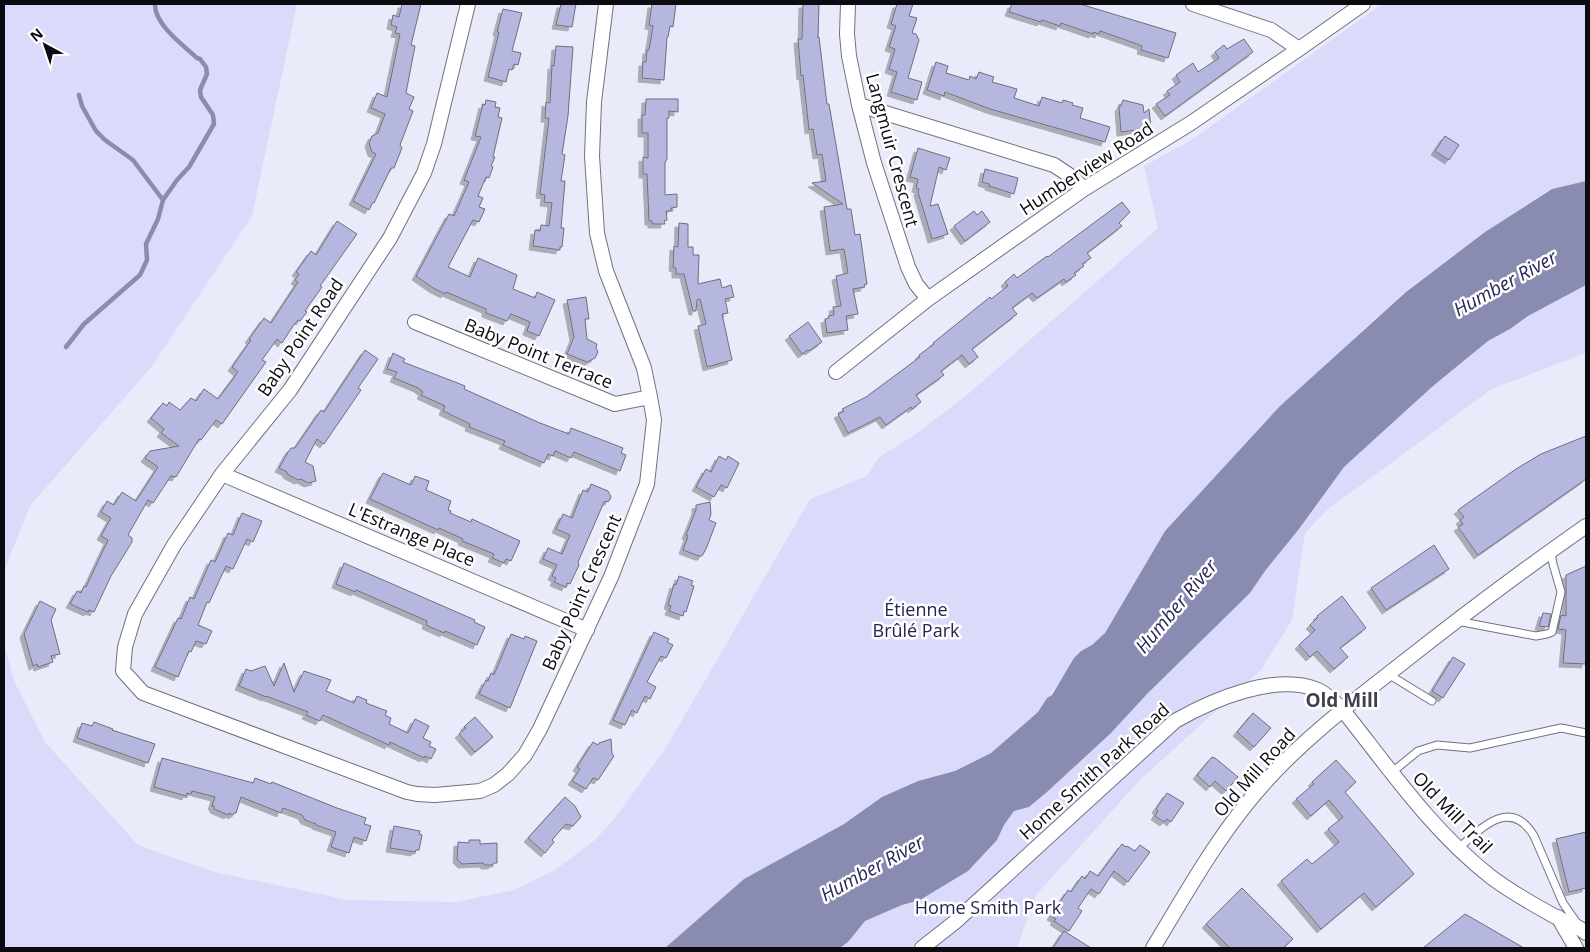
<svg xmlns="http://www.w3.org/2000/svg" width="1590" height="952" font-family="'Open Sans',sans-serif">
<style>
.green{fill:#dadbfb}
.water{fill:#8a8bb1}
.lines{fill:none;stroke-linecap:round;stroke-linejoin:round}
.stream{stroke:#8a8bb1;stroke-width:4.5}
.building{fill:#b6b7df;stroke:#6e6e7c;filter:url(#shadow)}
.lane-casing{stroke:#70717f;stroke-width:9}
.street-casing{stroke:#70717f;stroke-width:16}
.lane{stroke:#fff;stroke-width:7}
.street{stroke:#fff;stroke-width:14}
.labels{text-anchor:middle;dominant-baseline:central;stroke-width:5;stroke-linejoin:round;paint-order:stroke}
.street-label{font-size:18px;fill:#0b0b10;stroke:#fff}
.park-label{font-size:18px;fill:#262253;stroke:#fff}
.water-label{font-size:19px;font-style:italic;fill:#2b2759;stroke:#fff}
.neighbourhood-label{font-size:19px;font-weight:bold;fill:#40414d;stroke:#fff}
</style>
<defs>
<filter id="shadow"><feDropShadow dx="-4" dy="4" stdDeviation="0" flood-color="#0004"/></filter>
</defs>
<rect width="100%" height="100%" fill="#eaebfa"/>
<path class="green" d="M4,4H297L252,216L153,365L30,506L4,571Z
M1382,4H1586V181L1551,189L1485,232L1405,292L1301,387L1280,406L1165,531L1105,633L1092,645L1081,651L1038,712L991,753L955,771L918,781L882,797L844,824L744,879L665,948H4V644L15,683L45,742L138,845L214,872L349,900L456,902L514,890L556,869L595,840L615,818L667,746L810,499L867,476L879,457L913,436L968,394L1158,228L1144,166L1190,141Z
M1586,285V353L1492,389L1327,510L1305,533L1292,620L1261,670L1140,780L1036,895L1017,948H840L848,942L865,921L902,905L920,900L997,840L1004,825L1014,811L1029,807L1047,792L1110,734L1147,694L1250,593L1265,571L1299,529L1344,467L1433,386L1488,341L1510,329L1528,316Z"/>
<path class="water" d="M1586,181V285L1528,316L1510,329L1488,341L1433,386L1344,467L1299,529L1265,571L1250,593L1147,694L1110,734L1047,792L1029,807L1014,811L1004,825L997,840L968,871L920,900L902,905L865,921L848,942L840,948H665L744,879L844,824L882,797L918,781L955,771L991,753L1038,712L1047,698L1052,695L1074,658L1081,651L1092,645L1105,633L1165,531L1280,406L1406,292L1485,232L1552,189Z"/>
<g class="lines">
<path class="stream" d="M79,95L82,106L96,131L105,140L133,160L163,200
M66,347L84,324L140,275L147,260L146,244L158,219L163,200L177,180L189,167L214,124L213,115L201,97L200,90L207,74L206,67L200,59L197,58C183,45 154,24 155,4"/>
</g>
<path class="building" d="M402,4H421L411,45L415,46L406,93L414,97L409,109L413,111L400,145L402,148L394,168H391L374,203L373,202L369,210L353,201L376,154L372,152L369,143L372,136L378,133L385,114L371,108L377,93L387,97L400,34L395,33L397,27L391,25L393,15L399,17Z
M561,4H576L572,27L556,25Z
M652,4H676L673,27L670,26L668,37H667L664,80L642,78L643,62H646L647,50H649L653,26L649,25Z
M803,4H819L818,38L819,37L827,104H829L847,209H851L855,235L860,234L867,284L864,285L865,287L853,289L858,314L846,316L848,330L827,333L825,319L829,318L828,316L834,315L833,307L841,306L836,276L848,273L844,249L830,251L824,207L843,204L812,183L826,181L822,154L817,155L813,129L809,130L803,75L801,76L798,39H802Z
M897,4H913L909,16L917,18L912,33L916,34L919,40L908,78L922,82L917,100L891,92L897,72L889,69L895,49L889,47L896,26L891,24Z
M1012,4H1080L1176,33L1168,58L1141,50L1142,46L1137,44L1100,31L1099,34L1093,32V34L1061,23L1060,26L1042,20L1041,22L1009,12Z
M503,9L522,13L512,51L521,53L518,65L514,64L512,70L509,69L506,82L488,77L499,32H497Z
M1244,39L1253,52L1165,116L1156,104L1170,95L1167,91L1180,82L1176,75L1193,63L1198,72L1219,58L1215,52L1224,45L1227,49Z
M556,46L573,47L568,116L562,154L565,155L561,181H565L561,228H564L562,247H560V250L533,246L535,230L540,231L541,225L549,226L552,203L544,202L545,195L540,194L549,118H545L546,102L550,103L552,65L554,66Z
M936,62L948,66L946,73L969,80L970,76L976,79L979,72L994,77L992,82L1017,89L1014,98L1039,106L1042,97L1062,103L1063,100L1073,103L1072,105L1083,108L1080,118L1110,127L1105,142L990,109L945,92L944,96L927,90Z
M646,99H678V112L669,111V118H667V159L665,163V195L677,194V207L671,208V211H666L667,220L664,221L665,224H652V221H649L647,174H643V157L648,158V133H642V115H645Z
M486,100L496,102L495,107L500,108L498,117L502,118L493,157H495L491,166L493,167L489,178L486,177L478,196L483,198L479,207L485,209L479,222L473,220L448,267L470,277L478,258L517,275L513,289L535,298L537,292L555,300L539,336L527,331L530,322L511,314L507,321L486,313V309L446,292L445,294L433,288L416,276L449,214L454,216L469,182L464,180L481,137L475,136L483,104L485,105Z
M1123,100L1143,105L1144,113L1149,109L1151,128L1121,132L1119,107L1121,106Z
M1445,136L1459,145L1449,160L1435,151Z
M918,148L950,158L946,170L939,167L930,206L938,204L948,234L932,239L918,192L919,189L916,188L918,179L910,177Z
M985,169L1018,178L1014,194L989,186V184L982,182Z
M1122,202L1130,212L1119,223L1122,226L1087,253L1091,258L1082,264L1084,266L1074,273L1076,275L1066,282L1064,279L1037,298L1032,293L1012,308L1017,314L972,349L978,357L969,364L962,355L941,371L944,375L916,395L921,402L912,409L911,407L886,425L880,417L848,433L838,414L844,411L842,409L866,397L920,357L919,355L934,344L933,343L990,297L991,299L1008,286L1005,282L1014,274L1017,278L1047,256L1048,257Z
M974,211L977,215L982,211L990,222L965,241L954,226Z
M337,221L357,234L320,286L322,287L305,311L307,312L300,321L298,320L293,326L282,343L277,339L262,360L266,362L222,424L216,420L201,440L199,439L176,477L171,476L153,503L148,500L128,535L132,538V542L111,576L94,612L89,610L88,612L70,604L77,591L81,593L84,586L86,587L108,540L101,536L111,518L101,512L107,501L114,505L122,492L136,501L158,467L145,458L150,451L179,446L161,433L164,429L151,418L163,403L167,406L169,402L180,410L191,398L196,401L204,389L218,399L238,372L232,367L251,340L249,339L264,318L271,323L298,282L295,280L299,274L296,272L311,251L316,255Z
M679,223L688,224V247H693V255H699L698,284L720,279L722,288L731,285L734,297L725,299L728,313L722,314L732,360L707,367L698,326L706,324L700,299L697,300L696,311H693L684,274H676V268L673,267L674,246L678,247Z
M586,297L589,319H585L587,339L597,344L596,348L598,352L595,358L587,362L567,354L574,337L567,300Z
M808,322L822,342L809,351L808,350L802,354L789,336Z
M365,350L378,359L358,388L361,390L324,444L317,439L305,462L313,466L316,481L308,483L301,479L298,480L287,474V472L279,468L288,452L291,448H295L321,410L324,412Z
M393,353L405,359L403,362L455,382L465,386L464,389L540,423L569,434L571,428L623,448L621,453L626,455L620,471L574,452L571,458L555,451L553,456L548,454L544,463L503,445L505,441L469,427L470,424L443,411L445,406L421,395L423,392L418,388L394,378L397,372L387,369Z
M1586,436V479L1478,555L1458,527L1463,524L1460,520L1464,517L1458,510L1516,469L1541,454Z
M719,456L726,460L728,456L739,463L727,488L721,485L714,497L696,487L706,469L711,472Z
M383,473L411,485L415,476L429,481L426,490L451,501L448,510L451,511L450,513L471,522L472,519L520,541L511,561L506,559L504,563L492,558L494,554L462,541L463,539L439,528L438,530L370,499Z
M591,484L608,491L611,497L609,501L604,502L578,562L579,565L570,584L567,583L566,587L554,582L556,578L552,576L557,565L543,559L548,548L562,554L570,535L556,529L563,514L572,518L583,490L588,492Z
M710,502L711,514L709,520L716,523L706,549L702,556H699L683,550L688,536L686,535L696,510V505Z
M242,513L262,521L253,542L247,539L233,569L226,566L209,603L207,602L198,625L212,631L206,644L196,641L191,652L189,651L178,677L155,667L178,618L181,619L190,597L194,599L211,560L215,562L228,533L233,535Z
M1434,545L1449,569L1386,610L1371,588Z
M344,563L475,620L474,622L485,627L477,645L445,631L444,633L426,625L427,621L356,590L355,592L336,584Z
M1586,566V664L1563,663L1566,630L1558,629L1561,615L1566,616V575Z
M679,576L693,581L691,585L694,586L686,612L684,611L683,616L669,611L671,606L668,605L674,584L676,585Z
M1342,596L1366,628L1340,648L1348,657L1334,669L1317,651L1310,657L1299,645L1315,630L1310,625L1318,617L1317,616Z
M40,601L56,609L51,620L60,654L51,656L53,662L38,667L37,664L33,666L24,634Z
M1543,613L1551,614L1548,627L1539,626Z
M654,632L669,639L667,642L673,645L666,658L661,656L647,682L656,687L650,699L645,696L637,713L632,710L625,725L613,720Z
M511,634L524,639L525,636L537,641L510,708L479,694L486,680L488,681L491,673L494,675Z
M1453,657L1465,664L1443,698L1432,691Z
M284,663L294,692L304,671L331,680L326,691L354,703L357,696L367,700L366,703L387,711L385,715L391,718L389,724L408,733L415,719L429,726L423,738L431,742L429,746L436,749L431,759L425,756L424,758L390,742L389,745L323,715L320,721L306,715L308,712L266,696V697L239,686L246,669L251,671L265,666L274,686Z
M1253,713L1271,728L1254,747L1237,732Z
M475,717L493,737L475,752L459,734L466,728L464,727L466,725Z
M94,722L113,729L112,730L155,744L148,763L77,738L82,723L92,726Z
M611,739L612,754L614,756L598,780L593,778L586,789L572,781L580,769L577,767L593,742L598,745L599,743Z
M1212,757L1215,758L1238,777L1226,791L1215,781L1210,787L1197,775Z
M162,758L253,783L255,778L271,784L272,782L337,808L366,818L364,824L371,826L366,841L354,837L349,853L331,847L336,832L316,825V824L305,820L302,815L283,808L281,813L241,797L236,813H234L233,815L229,813L228,815L214,809V806H212L215,797L192,791L191,794L187,793L186,796L154,787Z
M1336,760L1356,782L1345,792L1414,874L1376,907L1364,893L1321,929L1281,881L1307,859L1312,864L1339,842L1328,829L1343,817L1329,800L1311,816L1296,799L1314,784L1312,782Z
M1167,793L1184,803L1171,822L1167,819L1164,822L1155,816L1158,811L1156,809Z
M565,797L575,806L581,817L573,826L566,824L552,840L554,842L545,853L528,838Z
M394,826L420,831L419,834L422,835L419,850H416L415,852L390,848Z
M1586,832V888L1569,892L1556,839Z
M469,840H480V844L497,843V863H494L492,865H485L483,863L462,864L457,859L458,842L469,843Z
M1122,844L1126,847L1127,846L1135,851L1140,845L1150,852L1128,882L1114,871L1099,894L1091,889L1078,908L1082,911L1069,931L1054,921L1056,919L1051,916L1068,890L1071,892L1082,876L1085,879L1090,871L1098,876Z
M1242,888L1293,939L1283,948H1230L1206,924Z
M1465,914L1524,948H1423Z
M1064,931L1091,948H1053Z"/>
<g class="lines">
<defs>
<path id="lane" d="M1457,621L1536,636L1547,634L1552,632L1561,592L1553,564L1551,552
M1388,674L1432,701
M1391,773L1418,751L1437,745L1470,748L1561,728L1586,733
M1459,848C1482,827 1511,797 1534,836L1563,903L1577,923"/>
<path id="street" d="M468,4L434,144L424,173L390,238L290,390L222,474L174,545L135,614L125,647L123,671L143,693L407,792L417,794L435,795L480,791L494,785L508,774L525,755L540,729L611,577L647,484L654,420L650,397L644,368L606,271L597,233L592,156L594,102L606,4
M848,4L847,34L849,56L859,105L874,163L908,267L916,284L928,299
M1193,4L1271,30L1299,49
M859,105L1054,165L1072,177L1084,189
M415,322L615,404L650,397
M836,372L928,299L1084,189L1191,123L1299,49L1363,4
M222,474L587,630
M1558,917L1576,948
M922,948L955,922L1175,721C1212,700 1276,672 1318,690C1327,694 1334,702 1342,709C1389,768 1431,830 1491,877C1511,892 1534,905 1556,917C1567,922 1577,925 1586,933
M1153,948C1188,890 1221,830 1267,780C1308,735 1354,701 1401,664C1462,616 1523,570 1586,526"/>
</defs>
<use href="#lane" class="lane-casing"/>
<use href="#street" class="street-casing"/>
<use href="#lane" class="lane"/>
<use href="#street" class="street"/>
</g>
<g class="labels">
<g class="street-label">
<text transform="translate(893 150) rotate(75)">Langmuir Crescent</text>
<text transform="translate(1086 168) rotate(-33)">Humberview Road</text>
<text transform="translate(300 337) rotate(-56)">Baby Point Road</text>
<text transform="translate(539 353) rotate(22)">Baby Point Terrace</text>
<text transform="translate(412 534) rotate(23)">L'Estrange Place</text>
<text transform="translate(581 592) rotate(-66)">Baby Point Crescent</text>
<text transform="translate(1094 771) rotate(-42)">Home Smith Park Road</text>
<text transform="translate(1254 772) rotate(-48)">Old Mill Road</text>
<text transform="translate(1453 812) rotate(46)">Old Mill Trail</text>
</g>
<g class="park-label">
<text x="916" y="609">Étienne<tspan x="916" dy="21">Brûlé Park</tspan></text>
<text x="988" y="907">Home Smith Park</text>
</g>
<g class="water-label">
<text transform="translate(1505 283) rotate(-29)">Humber River</text>
<text transform="translate(1176 606) rotate(-50)">Humber River</text>
<text transform="translate(872 868) rotate(-29)">Humber River</text>
</g>
<g class="neighbourhood-label">
<text x="1342" y="700">Old Mill</text>
</g>
</g>
<rect width="1590" height="952" fill="none" stroke="#0b0b10" stroke-width="10"/>
<g transform="translate(45 45) rotate(320)" stroke="#ffffff" stroke-width="4" paint-order="stroke">
<path d="M0-4L9 19L0 12L-9 19Z" fill="#0b0b10"/>
<text y="-8" font-size="14" font-weight="bold" text-anchor="middle" fill="#0b0b10">N</text>
</g>
</svg>
